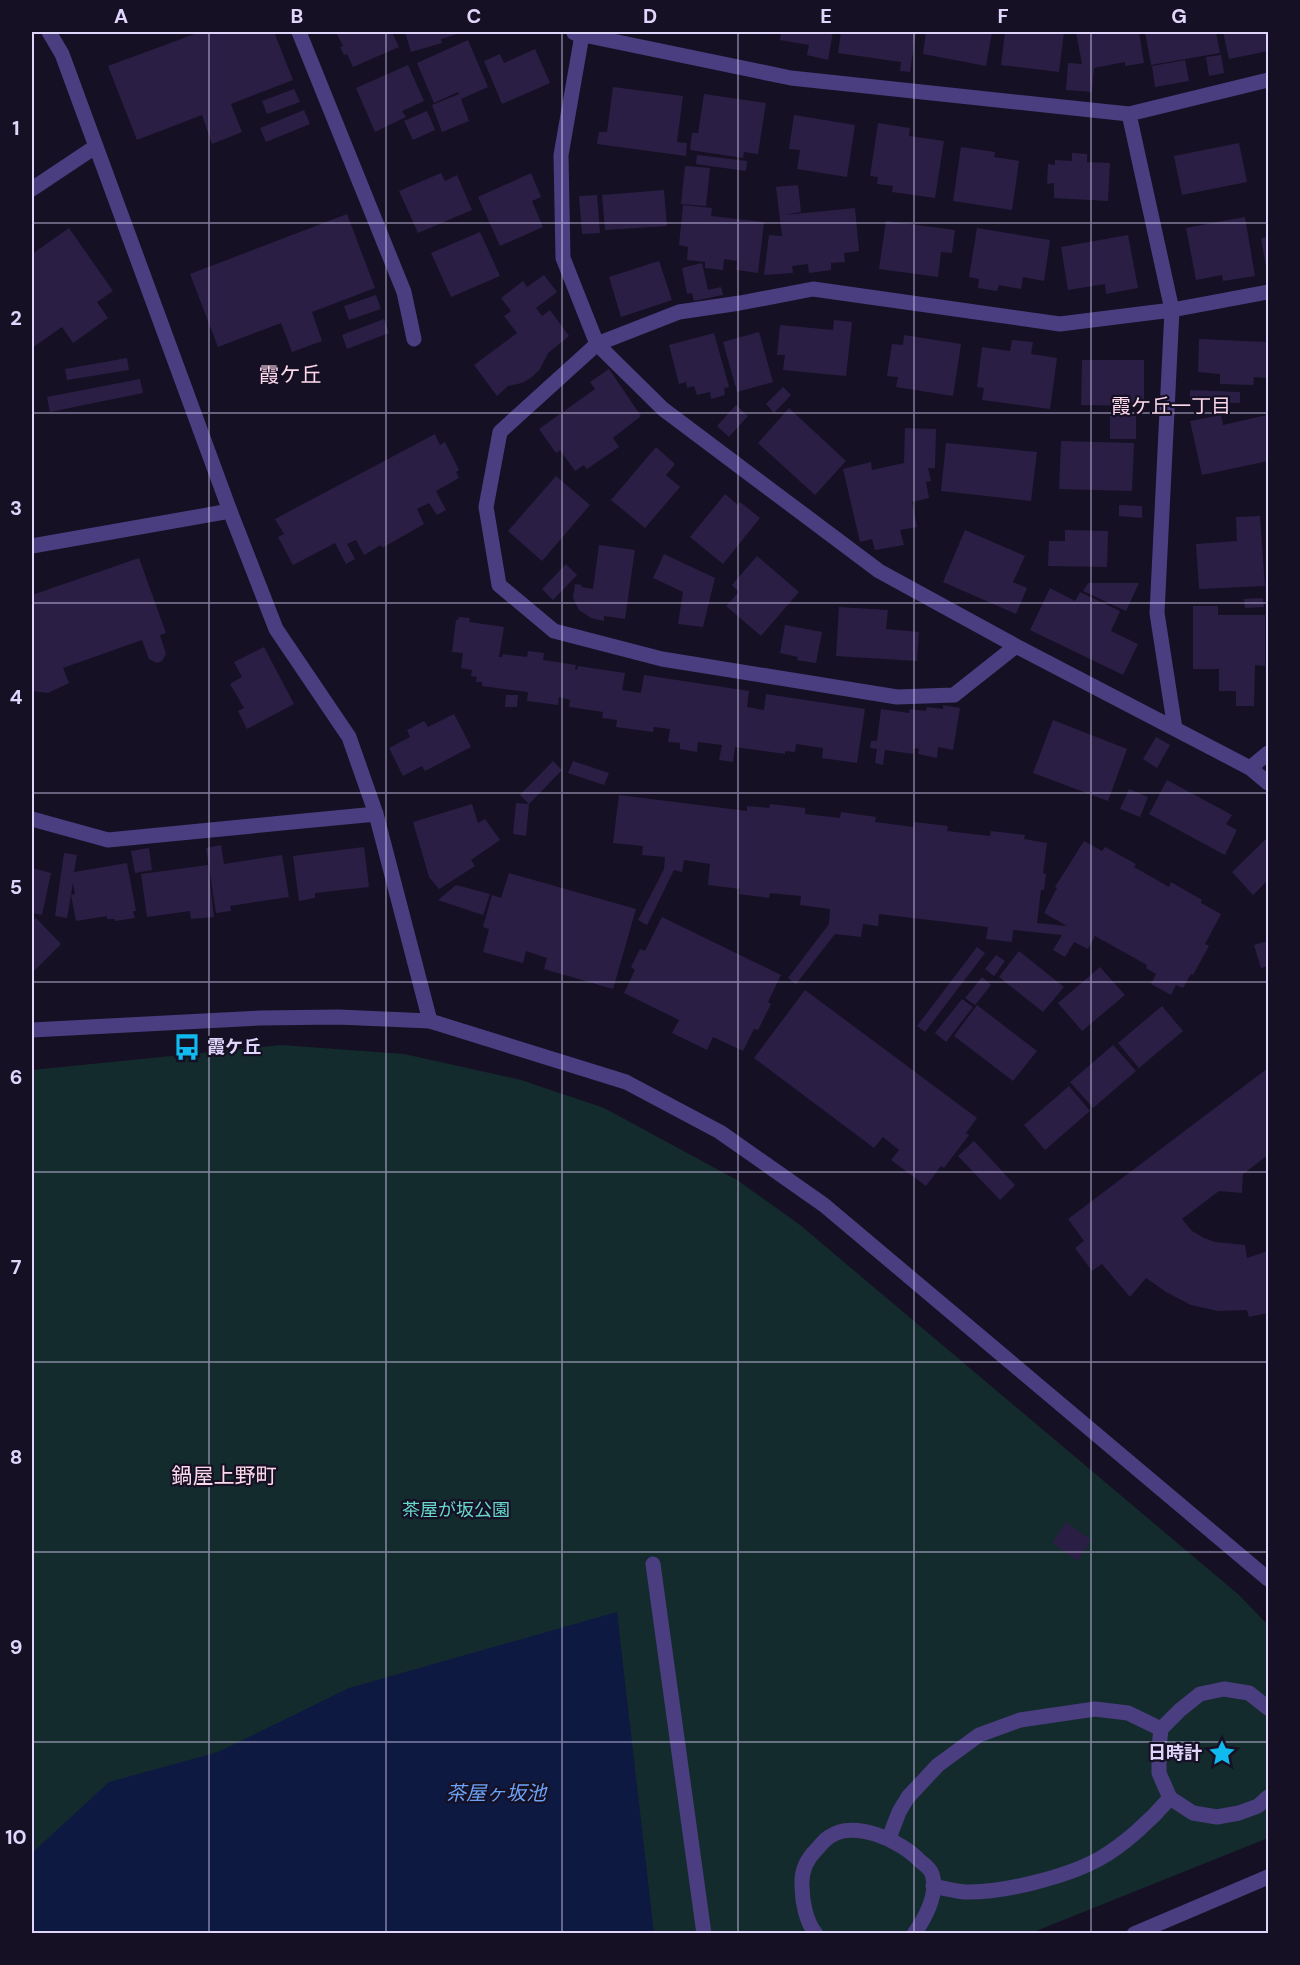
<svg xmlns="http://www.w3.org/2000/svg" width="1300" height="1965" font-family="'DM Sans','Noto Sans JP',sans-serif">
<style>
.green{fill:#142b2e}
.water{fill:#0d1940}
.building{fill:#2a1e44}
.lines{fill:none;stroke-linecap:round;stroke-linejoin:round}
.service{stroke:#4a3e80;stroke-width:15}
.minor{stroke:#4a3e80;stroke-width:15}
.tertiary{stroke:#4a3e80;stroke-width:15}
.grid{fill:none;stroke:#e0d6fc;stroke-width:1.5;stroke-opacity:0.55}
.labels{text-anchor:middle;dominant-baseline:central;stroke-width:4.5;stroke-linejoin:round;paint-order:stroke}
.poi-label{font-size:18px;font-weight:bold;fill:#e0d6fc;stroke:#161024;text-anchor:start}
.park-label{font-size:18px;fill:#66d8cb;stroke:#161024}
.neighbourhood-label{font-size:20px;fill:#fcd8ea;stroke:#161024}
.water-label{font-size:20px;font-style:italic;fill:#6ba2f5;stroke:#161024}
.quarter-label{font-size:21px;fill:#fcd8ea;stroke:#161024}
.neatline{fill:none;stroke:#e0d6fc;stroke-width:2}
.grid-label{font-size:20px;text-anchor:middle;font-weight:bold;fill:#e0d6fc}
</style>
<rect width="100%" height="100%" fill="#161024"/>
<path class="green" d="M281,1045L404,1054L521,1080L604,1108L737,1180L800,1225L1239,1595L1268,1625V1838L1031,1933H32V1070Z"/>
<path class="water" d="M617,1612L654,1933H32V1853L109,1782L218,1752L349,1688Z"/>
<path class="building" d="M200,32H274L293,80L231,104L242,132L212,144L202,115L137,140L108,66Z
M336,32H392L399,47L353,67L347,54L344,55L340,47L343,46Z
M405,32H464L441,39L442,43L411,52Z
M781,32H833L828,60L807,55L809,45L780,40Z
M841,32H916L910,72L900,71L901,62L838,53Z
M926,32H992L986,66L923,54Z
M1005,32H1064L1059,72L1001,65Z
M1076,32H1139L1144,63L1125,66V62L1094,68L1092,92L1066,90L1068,63L1082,64Z
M1145,32H1216L1220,53L1151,65Z
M1223,32H1268V51L1229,59Z
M468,40L488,87L461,99L469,121L442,132L432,105L459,94L458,92L434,103L417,63Z
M535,49L550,83L502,104L484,61L500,54L504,63Z
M1221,55L1224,73L1209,76L1206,57Z
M1185,60L1189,81L1155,87L1152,66Z
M408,65L424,101L402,111L406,117L375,132L356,88Z
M613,87L683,96L677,142L687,143L686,156L597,144L599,132H607Z
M294,89L300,102L267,114L262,101Z
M704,94L766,103L758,154L744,152L743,158L690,150L692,133H698Z
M304,110L310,124L266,142L260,128Z
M427,111L435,130L413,140L404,121Z
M794,115L855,125L847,177L797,169L800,150L789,149Z
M878,123L910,128L909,136L944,141L935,198L892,192L893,186L877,184L878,177L870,176Z
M1239,143L1247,182L1182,195L1174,156Z
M961,147L995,152L994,157L1019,161L1012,210L953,201Z
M1072,153L1087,154V162L1110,163L1108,201L1054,198V183L1047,184L1048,164L1055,165V160L1072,161Z
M697,155L747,161L746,171L696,164Z
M685,166L710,168L706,206L681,204Z
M441,173L445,181L457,175L472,210L418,233L399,191Z
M531,173L541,197L532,201L543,227L500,246L478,197Z
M798,185L801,212L784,215L855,208L859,251L844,253L845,262L831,263V270L809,273L808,264L792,266L793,273L764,275L769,235L782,236L776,187Z
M664,190L667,226L605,230L602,195Z
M597,195L600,233L582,234L579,196Z
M683,205L712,208L711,216L764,222L758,273L736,270L737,261L724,259L723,270L705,268V262L687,260L688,247L679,245Z
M347,214L375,288L312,312L322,341L292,352L281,323L218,347L190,274Z
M1245,217L1255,276L1223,281L1222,275L1196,280L1186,228Z
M886,221L955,230L952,253L941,252L938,277L879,269Z
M69,228L113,291L97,302L108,318L73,343L62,327L32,348V254Z
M977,228L1050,240L1044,281L1023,277L1021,289L999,285L997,291L978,288L979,279L969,277Z
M480,232L500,276L451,297L431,253Z
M1128,235L1138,288L1106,294L1105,284L1068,290L1061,247Z
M1268,237V273H1267L1261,238Z
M659,261L672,300L621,317L609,277Z
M702,263L708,290L721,287L723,295L694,301L692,293L687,294L682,268Z
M544,275L557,292L536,308L542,316L550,310L569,336L548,353L540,369L532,377L522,383L508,386L497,396L474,365L517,333L504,316L511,311L501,298L523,281L527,287Z
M376,295L381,309L349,320L344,306Z
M384,319L389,333L347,349L342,335Z
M834,320L852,322L846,376L783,370L785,355H777L780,325L833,330Z
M759,332L773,382L737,392L723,342Z
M714,333L729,387L724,388L725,395L711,399L710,392L697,395L694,386L687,388L686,382L679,384L669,345Z
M904,335L961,344L953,396L896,387L898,377L887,376L892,344L903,345Z
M1199,339L1268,342V378L1254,377L1253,385L1220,384V374L1198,372Z
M1012,340L1033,342L1031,354L1057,358L1050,409L982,400L984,388L977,387L982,347L1010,351Z
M127,358L129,370L67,380L65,369Z
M1082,360H1144V406L1081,405Z
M609,369L641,416L613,438L619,447L587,469L584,465L575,471L560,450L556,453L539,429L595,389L590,382Z
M140,379L143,393L50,412L47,397Z
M783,387L791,395L774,413L766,404Z
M1190,390L1240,392V403L1190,401Z
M736,405L748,416L729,437L717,426Z
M789,408L846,461L815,495L758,443Z
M1221,415L1223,425L1267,415L1268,461L1202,475L1190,421Z
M1110,416H1136V439H1110Z
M905,428L936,429L935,468H928L931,481L926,482L929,498L912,502L917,527L900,530L904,545L875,550L872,539L860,542L843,469L871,462L872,470L904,463Z
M435,434L440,445L445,442L459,470L456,472L459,478L436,491L446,510L437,515L429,503L417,509L424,524L382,548L381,545L364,555L356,540L347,544L355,559L346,564L335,543L293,565L278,537L284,534L275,519Z
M1061,441L1134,443L1132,491L1059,489Z
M946,443L1037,452L1031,501L941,491Z
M656,447L675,464L666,475L680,487L645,528L611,500Z
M556,476L590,505L542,561L508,531Z
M725,494L738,505L740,502L760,518L723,564L690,537Z
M1119,505L1142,506V518L1119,516Z
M1260,516L1265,586L1199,589L1196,544L1237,541L1236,517Z
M965,530L1025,556L1013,582L1027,588L1016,614L943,582Z
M1065,530L1108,531L1107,567L1048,566L1049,541H1065Z
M599,545L635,550L625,619L604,616V621L591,618L579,610L573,598L575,584L582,585L581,587L593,589Z
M664,554L715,578L703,627L678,624L683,592L653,578Z
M757,556L799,592L761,636L726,606L739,592L732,585Z
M139,558L166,633L160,635L166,654L162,661L157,663L149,659L142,640L63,668L69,683L48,693L32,691V595Z
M566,564L577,575L553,600L542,589Z
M1088,583H1139L1126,611L1083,591Z
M1050,588L1075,601L1080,592L1120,611L1111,631L1138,644L1123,675L1030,630Z
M1263,598L1264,607L1245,608L1244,599Z
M1193,606H1218V615H1265V666L1255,665L1254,706H1236V691H1219V669H1193Z
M839,607L888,610L886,629L919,632L917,661L836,656Z
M459,617L470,618L469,622L504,627L499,657H502L503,654L527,657L528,651L544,653L543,660L576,665L575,669L577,670L578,666L625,673L622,690L641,693L644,675L749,691L747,707L764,710L766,694L865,709L857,763L822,758L823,748L796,744L795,752L785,751V754L735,747L733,762L719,760L722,745L698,742L697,752L680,749V743L668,742L670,729L654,727L653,732L616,727L617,720L602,718L603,712L569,707L570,700L559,697L558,705L527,701L528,692L482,686V682H476L477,677L471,676L472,670L461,668L463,653L452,652L456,620H458Z
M785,625L822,632L816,663L797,660L798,657L780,653Z
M264,647L294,704L247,729L238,711L244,708L230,684L242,677L234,662Z
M506,695H518L517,707H505Z
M943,705L960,708L953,750L938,747L937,758L918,754L919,749L914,748L913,754L885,750L883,765L875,763L877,749L870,748L871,741H877L881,709L909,713L910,709L926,711L927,707L943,709Z
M454,714L471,747L425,771L422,766L403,776L389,748L410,737L407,730L424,721L428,727Z
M1053,720L1127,749L1108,801L1033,773Z
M1156,737L1170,745L1157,768L1143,759Z
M553,761L562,770L529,804L526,836L513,834L516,803L529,804L520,795Z
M573,761L609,773L604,785L568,773Z
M1167,780L1232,815L1226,824L1237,830L1225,855L1149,814Z
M1129,789L1148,797L1140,817L1120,809Z
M619,795L747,811V806L769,808L770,804L805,808V814L840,818L841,812L876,817L875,822L913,827L914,822L948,826L947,831L990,836L991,831L1025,835L1024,839L1047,843L1043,873L1046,874L1044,890H1041L1037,923L1067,926L1044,913L1057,888L1055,887L1084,841L1102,851L1105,847L1136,864L1134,867L1169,887L1171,882L1202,900L1201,903L1221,914L1205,944L1209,946L1193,975L1191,974L1183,988L1176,985L1171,995L1151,984L1156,974L1146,968L1147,965L1095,936L1088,949L1074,942L1065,957L1053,950L1062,935L1013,930L1012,942L986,939L988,927L879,914L878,926L863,924L861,937L835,934L796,984L788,978L829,924L830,909L800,905L801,896L770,893L769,898L739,894L740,889L708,885L710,864L684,860L682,872L674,870L647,925L638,920L664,869L665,857L642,855L643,846L613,843Z
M472,804L478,823L485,819L500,840L471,860L475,866L439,889L429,877L413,822Z
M1268,837V880L1253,895L1232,872Z
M221,845L224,864L282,855L289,897L230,906L231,911L216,913L206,848Z
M364,847L369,887L315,893V898L299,901L293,856Z
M149,848L152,870L135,873L131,851Z
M64,853L77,855L74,872L127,863L136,911H133L135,918L115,921V919H107V916L76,921L71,895L75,894L73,883L67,918L55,916Z
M208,865L214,917L191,919L190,911L147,917L141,874Z
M32,868L51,873L42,915L32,913Z
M509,873L636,909L613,989L544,969L547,958L526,951L523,963L483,952L489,929L483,927L492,895L501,898Z
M456,885L490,894L483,915L438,900Z
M662,917L781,975L768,1002L771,1004L758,1030L754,1029L743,1051L713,1037L707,1050L672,1033L679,1020L624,993L635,970L631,967L640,949L645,951Z
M36,918L61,944L32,973V922Z
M1268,941V966L1261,968L1254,945Z
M977,947L985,953L925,1032L917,1026Z
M1019,951L1064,987L1043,1012L999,977Z
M996,955L1005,961L994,976L985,969Z
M1100,967L1125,995L1082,1031L1058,1003Z
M982,977L991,985L975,1005L965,998Z
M805,990L977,1118L966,1133L969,1135L944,1168L941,1166L926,1186L891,1160L899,1150L883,1137L874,1148L754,1058Z
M962,999L973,1007L946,1042L935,1033Z
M977,1005L1037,1051L1013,1081L954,1036Z
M1162,1006L1183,1031L1139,1068L1118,1043Z
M1113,1045L1136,1071L1093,1108L1070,1082Z
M1268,1068V1155L1243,1174L1242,1193L1219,1191L1182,1219L1192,1231L1204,1238L1215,1242L1245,1245L1247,1258L1268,1251V1313L1249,1317L1247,1310L1218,1311L1191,1305L1166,1292L1146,1278L1130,1297L1102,1264L1092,1271L1075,1248L1084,1241L1068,1219Z
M1069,1086L1090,1111L1045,1150L1024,1125Z
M974,1141L1015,1185L1000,1200L958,1156Z
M1066,1522L1091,1540L1078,1561L1052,1543Z"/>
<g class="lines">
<path class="service" d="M32,189L95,147
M32,546L230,511
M653,1564L704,1934
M1268,1708L1249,1693L1224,1689L1200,1694L1180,1710L1161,1729L1159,1747V1773L1170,1798L1193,1813L1217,1817L1239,1813L1258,1806L1268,1797
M889,1838L899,1812L908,1797L938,1765L979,1735L1020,1720L1095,1709L1128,1713L1161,1729
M933,1886C943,1888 954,1891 965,1892C1003,1893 1066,1877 1099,1859C1124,1845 1151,1820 1170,1798
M816,1934C806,1922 802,1901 802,1886C801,1872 806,1860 816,1850C820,1846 824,1840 829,1837C854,1819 902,1841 920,1861C924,1864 931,1870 932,1874C939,1894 925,1918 914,1934"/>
<path class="minor" d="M49,32L62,54L230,511L276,629L349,737L376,814L430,1021
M299,32L404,292L414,339
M574,33L791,78L1129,114L1268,80
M582,35L561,155L563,258L597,344L663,409L879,571L1016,646L1250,768L1268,783
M1129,114L1172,310L1157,613L1175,729
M1016,646L954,695L897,697L662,659L554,631L499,585L486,507L500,432L597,344L679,312L740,303L813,289L1060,324L1172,310L1268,292
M1250,768L1268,753
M32,819L108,840L376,814"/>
<path class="tertiary" d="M32,1030L260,1018L338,1017L430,1021L626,1082L720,1132L824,1205L1268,1579
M1134,1934L1268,1877"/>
</g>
<path class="grid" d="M209,32V1934M386,32V1934M562,32V1934M738,32V1934M914,32V1934M1091,32V1934M32,223H1268M32,413H1268M32,603H1268M32,793H1268M32,982H1268M32,1172H1268M32,1362H1268M32,1552H1268M32,1742H1268"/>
<defs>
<symbol id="bus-bare" viewBox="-9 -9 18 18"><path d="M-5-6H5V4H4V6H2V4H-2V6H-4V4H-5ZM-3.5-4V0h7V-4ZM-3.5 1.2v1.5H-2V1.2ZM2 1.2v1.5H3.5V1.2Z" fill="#10baee" stroke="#161024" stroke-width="2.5" paint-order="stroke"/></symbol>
<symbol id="sight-bare" viewBox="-9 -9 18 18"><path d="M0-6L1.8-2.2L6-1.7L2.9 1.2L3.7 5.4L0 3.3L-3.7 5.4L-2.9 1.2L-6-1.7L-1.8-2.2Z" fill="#10baee" stroke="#161024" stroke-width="2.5" paint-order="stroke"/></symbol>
</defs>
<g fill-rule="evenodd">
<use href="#bus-bare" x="168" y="1028" width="38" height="38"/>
<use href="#sight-bare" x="1203" y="1734" width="38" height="38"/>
</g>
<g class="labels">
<g class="poi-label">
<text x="207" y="1047">霞ケ丘</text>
<text x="1202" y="1753" text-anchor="end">日時計</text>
</g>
<g class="park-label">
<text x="456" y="1510">茶屋が坂公園</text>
</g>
<g class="neighbourhood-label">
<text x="1171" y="406">霞ケ丘一丁目</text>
</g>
<g class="water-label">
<text x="496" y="1793">茶屋ヶ坂池</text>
</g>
<g class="quarter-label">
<text x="290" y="375">霞ケ丘</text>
<text x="224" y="1476">鍋屋上野町</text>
</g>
</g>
<rect width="1300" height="1965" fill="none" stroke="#161024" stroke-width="66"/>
<rect x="33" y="33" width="1234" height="1899" class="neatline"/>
<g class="grid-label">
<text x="121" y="23">A</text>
<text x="297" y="23">B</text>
<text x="474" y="23">C</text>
<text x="650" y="23">D</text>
<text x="826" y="23">E</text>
<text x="1003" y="23">F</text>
<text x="1179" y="23">G</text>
<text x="16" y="135">1</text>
<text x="16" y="325">2</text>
<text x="16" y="515">3</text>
<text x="16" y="704">4</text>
<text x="16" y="894">5</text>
<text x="16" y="1084">6</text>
<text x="16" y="1274">7</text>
<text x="16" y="1464">8</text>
<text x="16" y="1654">9</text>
<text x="16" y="1844">10</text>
</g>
</svg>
